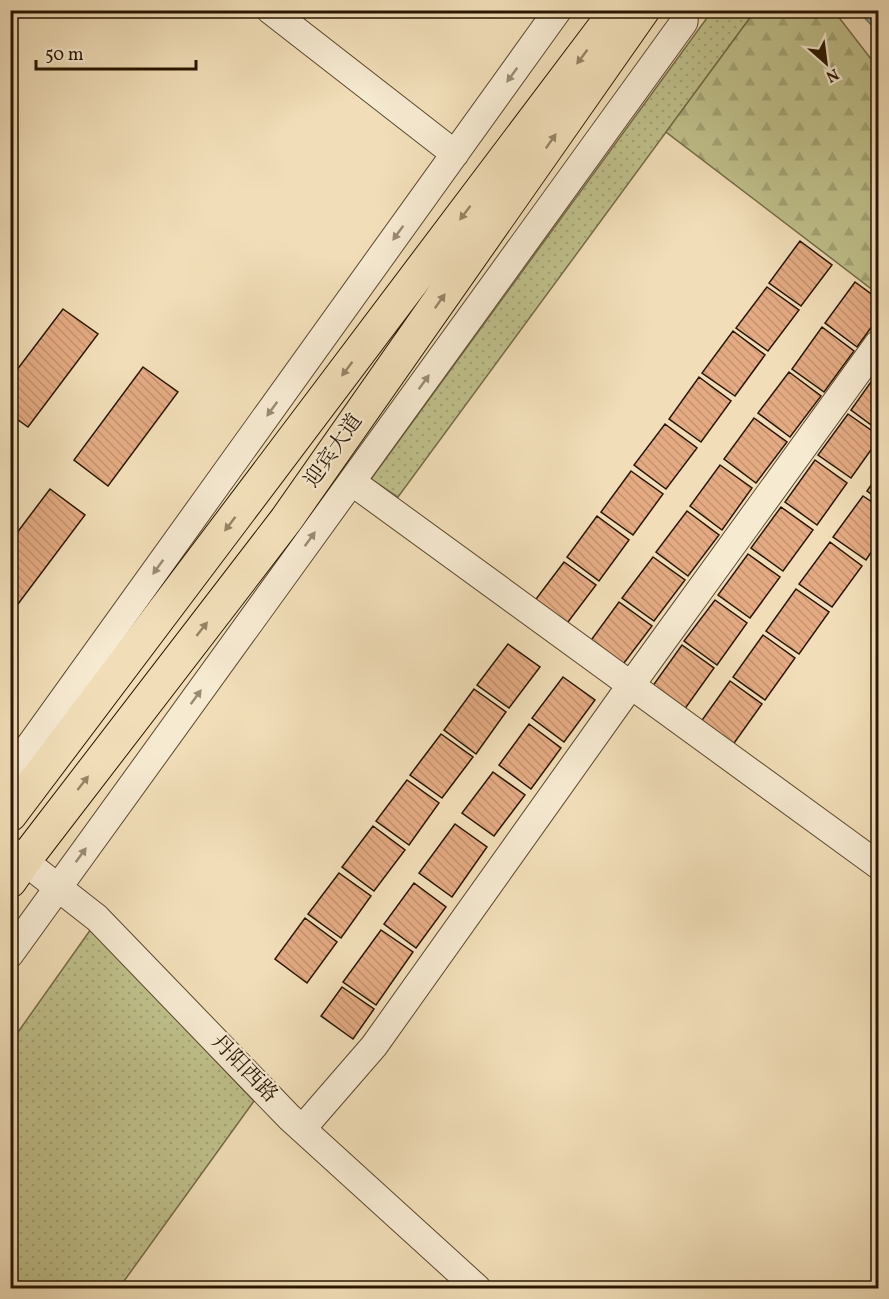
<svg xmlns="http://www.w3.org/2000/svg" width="889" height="1299" font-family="Vollkorn,'Noto Serif SC',serif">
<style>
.grass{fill:url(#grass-dots);stroke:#746b46;stroke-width:1.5}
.forest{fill:url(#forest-firs);stroke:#746b46;stroke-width:1.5}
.water{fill:url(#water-waves);stroke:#6d7a6b;stroke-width:1.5}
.building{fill:url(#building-back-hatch);stroke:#291600;stroke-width:1.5}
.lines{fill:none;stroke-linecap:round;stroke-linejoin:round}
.minor-casing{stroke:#5b482e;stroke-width:29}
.major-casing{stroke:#291600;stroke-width:35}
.minor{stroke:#f6ead1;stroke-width:27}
.major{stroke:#f1deb8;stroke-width:33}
.oneway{fill:#978465}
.oneway2{fill:#9a8b73}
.labels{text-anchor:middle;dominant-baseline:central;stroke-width:4.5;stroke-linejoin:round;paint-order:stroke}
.street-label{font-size:21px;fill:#291600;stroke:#f6ead1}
</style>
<defs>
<pattern id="grass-dots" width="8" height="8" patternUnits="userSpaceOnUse" patternTransform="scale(1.5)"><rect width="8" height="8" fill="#bfc08b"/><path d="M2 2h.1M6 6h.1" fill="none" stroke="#a4a476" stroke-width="1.8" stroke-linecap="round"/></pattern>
<pattern id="forest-firs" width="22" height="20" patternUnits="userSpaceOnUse" patternTransform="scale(1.5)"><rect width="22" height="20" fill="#bfc08b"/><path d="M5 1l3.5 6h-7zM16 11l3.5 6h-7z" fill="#a4a476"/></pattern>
<pattern id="water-waves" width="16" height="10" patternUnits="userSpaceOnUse" patternTransform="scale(1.5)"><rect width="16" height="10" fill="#9bbcb3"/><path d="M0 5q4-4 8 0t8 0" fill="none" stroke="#86a198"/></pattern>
<pattern id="building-back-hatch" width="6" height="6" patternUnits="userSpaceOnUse" patternTransform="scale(1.5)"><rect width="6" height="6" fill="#e4ab83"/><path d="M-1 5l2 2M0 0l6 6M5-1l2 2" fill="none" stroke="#c4926f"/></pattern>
</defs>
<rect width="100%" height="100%" fill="#f1deb8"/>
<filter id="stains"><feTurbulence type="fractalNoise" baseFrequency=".00333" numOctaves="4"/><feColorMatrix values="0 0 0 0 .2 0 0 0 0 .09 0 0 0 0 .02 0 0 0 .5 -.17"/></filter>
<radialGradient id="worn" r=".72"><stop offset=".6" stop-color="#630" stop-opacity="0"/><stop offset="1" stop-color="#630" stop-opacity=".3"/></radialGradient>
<path class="grass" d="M712,11H755L398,497L371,479Z
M91,929L254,1101L119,1288H11V1042Z"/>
<path class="forest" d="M755,11H834L878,68V294L666,132Z"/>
<path class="water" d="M858,11H878V32Z"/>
<path class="building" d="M800,241L832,265L801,306L769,283Z
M10,269L17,274L10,282Z
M855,282L878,299V318L857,347L825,323Z
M767,287L799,310L768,351L736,328Z
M63,309L98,334L28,427L10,414V379Z
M822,327L854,351L824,392L792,369Z
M733,331L765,355L735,396L702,373Z
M143,367L178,392L108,486L74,460Z
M789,372L821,396L790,437L758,413Z
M878,372V430L851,410Z
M699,377L731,401L701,442L669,419Z
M848,414L878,435V440L851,478L818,455Z
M754,418L787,442L756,483L724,459Z
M665,424L697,448L666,489L634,465Z
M815,460L847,483L817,525L785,502Z
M720,465L752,488L722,530L690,506Z
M631,471L663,494L633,535L601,512Z
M878,475V499L867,491Z
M50,489L85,515L15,608L10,605V542Z
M863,496L878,506V542L866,560L833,537Z
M781,507L813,530L783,571L751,548Z
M687,511L719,535L688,576L656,552Z
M597,516L629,540L599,581L567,557Z
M830,542L862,566L832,607L799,584Z
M748,554L780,577L750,618L718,595Z
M653,557L685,580L654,621L622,598Z
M564,562L596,585L565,626L533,603Z
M796,589L829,612L799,654L766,631Z
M715,600L747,623L717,665L684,641Z
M619,602L652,626L621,667L589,643Z
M763,635L795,658L765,700L733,677Z
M508,644L540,667L509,708L477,685Z
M682,645L714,668L684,710L652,687Z
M563,677L595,700L564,742L532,718Z
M730,681L762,704L732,746L700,723Z
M474,689L506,712L476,754L444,730Z
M529,724L561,748L531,789L499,765Z
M441,734L473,757L442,798L410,775Z
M493,772L525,795L494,836L462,813Z
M407,780L439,803L409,845L376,821Z
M455,824L487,847L452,897L419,873Z
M373,826L405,850L374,891L342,867Z
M339,873L371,896L341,938L308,914Z
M414,883L446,907L416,948L384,924Z
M305,918L337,942L307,983L275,959Z
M381,930L413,952L376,1005L343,982Z
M342,987L374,1009L353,1039L321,1016Z"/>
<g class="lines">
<defs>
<path id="minor" d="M270,10L455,154
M352,482L878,865
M10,773L558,10
M10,850L97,918L289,1117L477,1288
M10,954L684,22L685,10
M302,1129L374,1046L631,685L878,344"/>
<path id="major" d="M10,815L605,26
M10,881L24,861L286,520L643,10"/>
</defs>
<use href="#minor" class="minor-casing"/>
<use href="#major" class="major-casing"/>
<use href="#minor" class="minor"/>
<use href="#major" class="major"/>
</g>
<defs><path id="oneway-solid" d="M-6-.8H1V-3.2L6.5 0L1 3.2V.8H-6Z" transform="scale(1.5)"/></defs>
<g class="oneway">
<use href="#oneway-solid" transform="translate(582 57) rotate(127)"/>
<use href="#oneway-solid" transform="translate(551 141) rotate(-55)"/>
<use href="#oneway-solid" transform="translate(465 213) rotate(127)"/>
<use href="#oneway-solid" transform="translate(440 301) rotate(-55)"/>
<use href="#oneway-solid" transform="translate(347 369) rotate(127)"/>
<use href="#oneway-solid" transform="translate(230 524) rotate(127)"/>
<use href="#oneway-solid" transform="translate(202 629) rotate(-52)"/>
<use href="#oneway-solid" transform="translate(83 783) rotate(-52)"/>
</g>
<g class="oneway2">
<use href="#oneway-solid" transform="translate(512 75) rotate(126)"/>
<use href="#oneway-solid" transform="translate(398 233) rotate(126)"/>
<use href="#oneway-solid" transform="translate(424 382) rotate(-54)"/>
<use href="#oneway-solid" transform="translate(272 409) rotate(126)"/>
<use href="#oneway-solid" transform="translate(310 539) rotate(-54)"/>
<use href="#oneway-solid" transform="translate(158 567) rotate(126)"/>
<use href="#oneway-solid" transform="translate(196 697) rotate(-54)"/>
<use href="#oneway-solid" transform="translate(81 855) rotate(-54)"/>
</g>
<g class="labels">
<g class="street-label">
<text transform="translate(334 451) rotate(-55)">迎宾大道</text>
<text transform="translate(244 1069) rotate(46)">丹阳西路</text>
</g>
</g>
<rect width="889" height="1299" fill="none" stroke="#f1deb8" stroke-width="36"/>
<rect x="12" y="12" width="865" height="1275" fill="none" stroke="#291600" stroke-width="3"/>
<rect x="18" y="18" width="853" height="1263" fill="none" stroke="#291600" stroke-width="1.5"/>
<g transform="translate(826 63) rotate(152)" stroke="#f6ead1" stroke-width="4.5" paint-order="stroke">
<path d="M0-4.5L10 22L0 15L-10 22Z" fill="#291600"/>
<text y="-9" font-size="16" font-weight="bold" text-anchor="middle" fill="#291600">N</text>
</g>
<path d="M36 60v9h160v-9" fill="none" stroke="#291600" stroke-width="3"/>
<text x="45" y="60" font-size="18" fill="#291600" stroke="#f6ead1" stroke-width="4.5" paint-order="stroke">50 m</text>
<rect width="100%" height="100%" filter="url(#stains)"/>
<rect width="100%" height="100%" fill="url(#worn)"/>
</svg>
